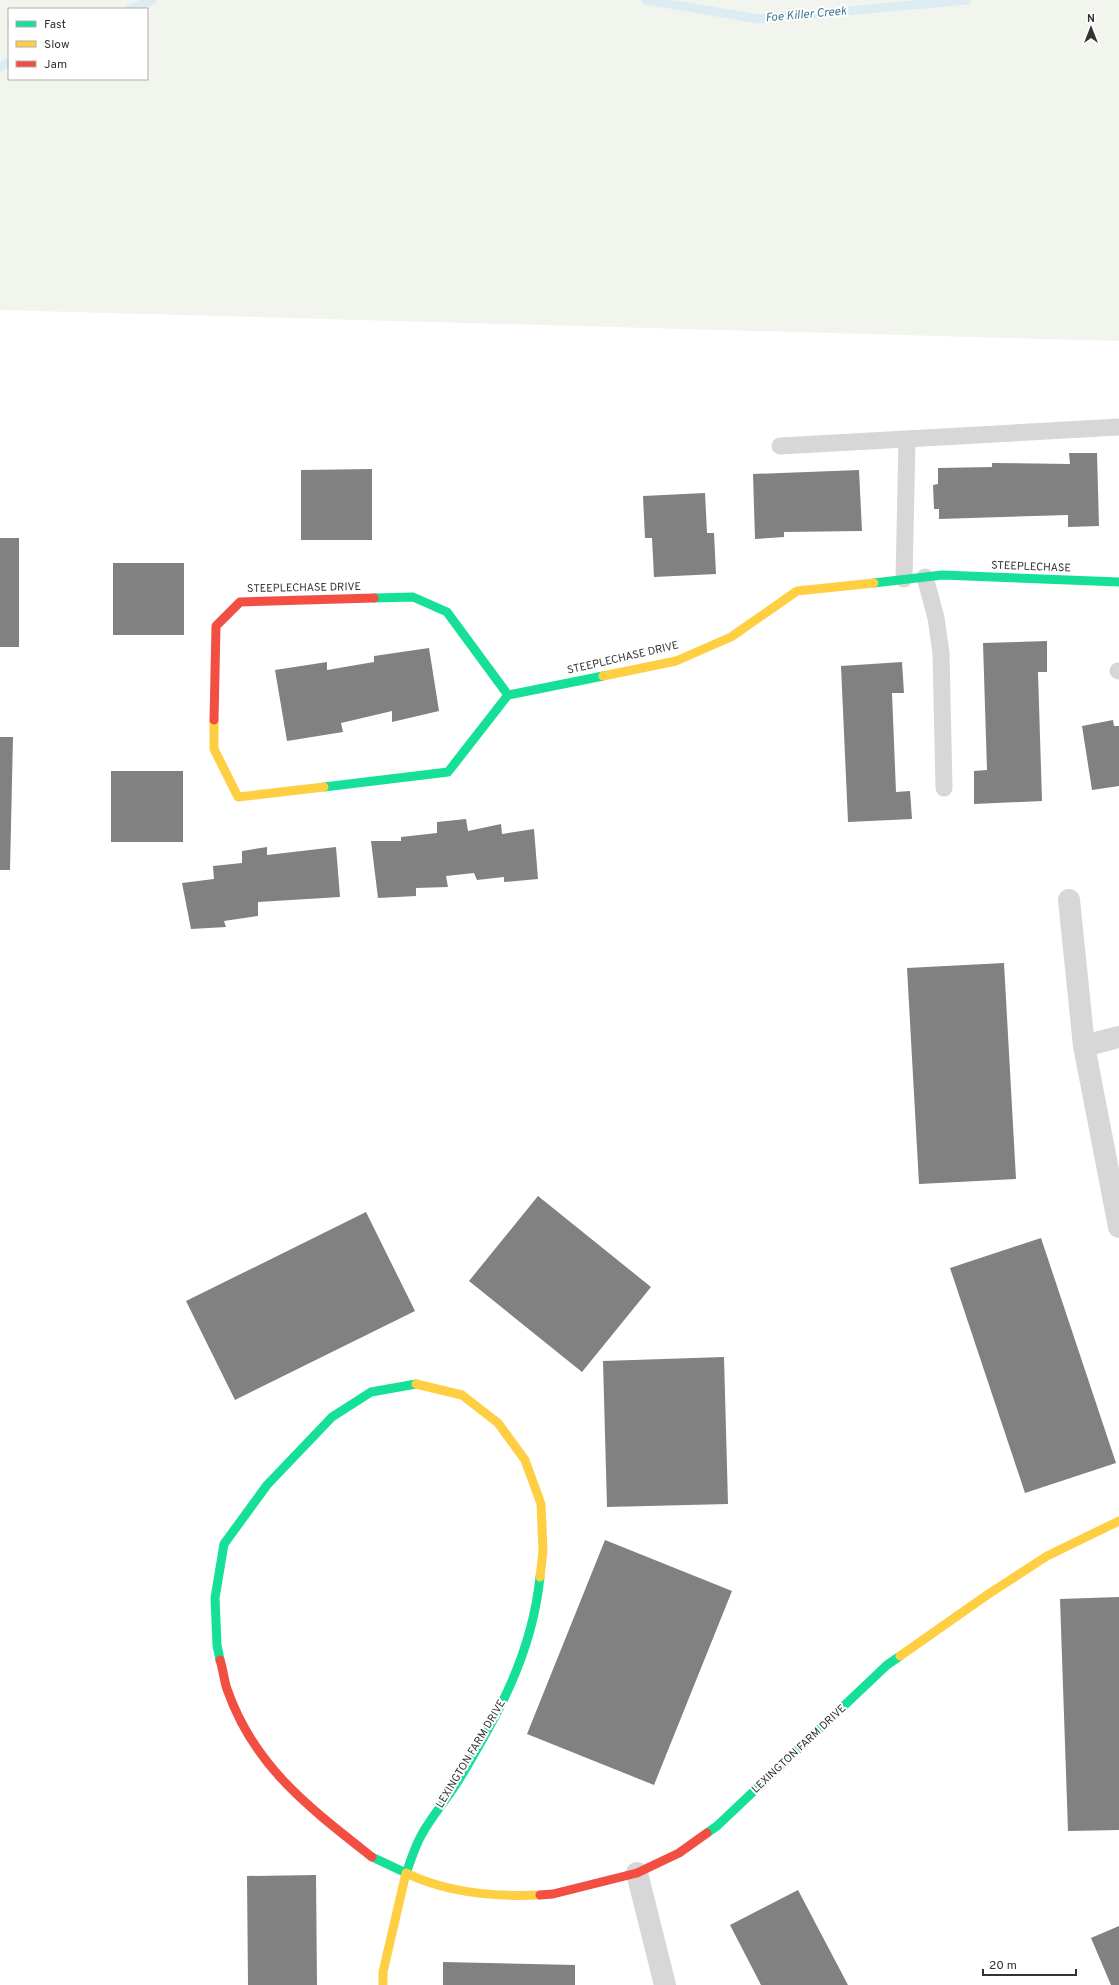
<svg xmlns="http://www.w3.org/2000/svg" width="1119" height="1985" font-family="Overpass,sans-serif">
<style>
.green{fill:#f1f5ed;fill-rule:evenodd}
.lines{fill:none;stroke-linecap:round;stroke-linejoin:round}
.stream{stroke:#ddebf3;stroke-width:9}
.building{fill:#818181}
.lane{stroke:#d7d7d7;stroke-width:17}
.street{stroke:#d7d7d7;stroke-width:22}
.fast{stroke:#16e098;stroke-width:9}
.slow{stroke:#ffcf43;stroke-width:9}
.jam{stroke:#f24e42;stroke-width:9}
.labels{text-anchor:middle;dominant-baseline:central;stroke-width:4;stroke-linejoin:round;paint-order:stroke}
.street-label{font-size:11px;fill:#333;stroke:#fff}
.water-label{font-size:12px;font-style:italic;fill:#3f7597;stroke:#fff}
</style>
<rect width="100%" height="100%" fill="#fff"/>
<path class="green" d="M0,0H1119V341L0,310ZM9,9H147V79H9Z"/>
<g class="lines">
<path class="stream" d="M646,0L759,19L967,0
M130,9L152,0
M0,67L9,62"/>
</g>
<path class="building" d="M1069,453H1097L1099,526L1068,527V515L939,519V509H934L933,485L938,484V468L992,467V463L1070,464Z
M372,469V540H301V470Z
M859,470L862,531L784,532V537L755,539L753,474Z
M705,493L707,533H714L716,574L654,577L652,538H645L643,496Z
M0,538H19V647H0Z
M113,563H184V635H113Z
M1047,641V672H1038L1042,801L974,804V771L987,770L983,643Z
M429,648L439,711L392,722V711L341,723L343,732L287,741L275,670L327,662V670L374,662V656Z
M902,662L904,693H892L896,792L910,791L912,819L848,822L841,666Z
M1113,720L1114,726H1119V786L1092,790L1082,726Z
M0,737H13L10,870H0Z
M111,771H183V842H111Z
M466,819L468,831L501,824L502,834L534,829L538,879L504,882V877L477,880L474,873L446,876L448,887L416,888V896L378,898L371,841H401V837L437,833V822Z
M267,847V855L336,847L340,897L258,902V916L224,921L226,927L191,929L182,883L214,879L213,866L242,863V851Z
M1004,963L1016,1179L919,1184L907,968Z
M538,1196L651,1287L582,1372L469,1281Z
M366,1212L415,1311L235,1400L186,1301Z
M1041,1238L1116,1463L1025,1493L950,1268Z
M724,1357L728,1504L607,1507L603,1361Z
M605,1540L732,1591L654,1785L527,1734Z
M1119,1597V1830L1068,1831L1060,1599Z
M316,1875L317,1985H248L247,1876Z
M798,1890L848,1985H761L730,1925Z
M1119,1926V1985H1111L1091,1938Z
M443,1962L575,1965V1985H443Z"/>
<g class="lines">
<path class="lane" d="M780,446L1119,427
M925,577L936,618L941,653L944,788
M904,579L907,439
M1118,671H1119"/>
<path class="street" d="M1069,900L1084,1046
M1119,1037L1084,1046L1119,1227
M637,1873L665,1985"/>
<path class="fast" d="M874,583L942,575L1119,582
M374,598L413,597L447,612L508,695L603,676
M324,787L448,772L508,695
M220,1660L217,1645L215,1598L224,1544L267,1485L332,1417L371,1392L416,1384
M707,1833L717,1826L887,1665L900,1656
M372,1857L406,1873C411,1860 415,1846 422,1834C433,1814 449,1797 460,1778C499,1713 532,1654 540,1577"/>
<path class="slow" d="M603,676L676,661L731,637L797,591L874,583
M214,720V749L238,797L324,787
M416,1384L462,1395L498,1423L525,1460L541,1504L543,1551L540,1577
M900,1656L987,1595L1047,1556L1119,1521
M383,1985V1972L406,1873C447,1893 495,1897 540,1895"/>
<path class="jam" d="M214,720L216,626L240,602L374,598
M220,1660C223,1669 224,1680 227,1689C254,1767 310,1808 372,1857
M540,1895L553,1894L637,1873L679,1853L707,1833"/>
</g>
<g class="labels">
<g class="street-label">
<text transform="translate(1031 567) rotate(2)">STEEPLECHASE</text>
<text transform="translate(304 588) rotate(-1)">STEEPLECHASE DRIVE</text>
<text transform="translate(623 658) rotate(-13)">STEEPLECHASE DRIVE</text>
<text transform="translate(799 1749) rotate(-43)">LEXINGTON FARM DRIVE</text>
<text transform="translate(471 1754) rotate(-59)">LEXINGTON FARM DRIVE</text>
</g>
<g class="water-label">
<text transform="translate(806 15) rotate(-5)">Foe Killer Creek</text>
</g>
</g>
<rect x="8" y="8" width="140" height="72" fill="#ffffff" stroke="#adadad"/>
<rect x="16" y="21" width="20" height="6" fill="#16e098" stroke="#adadad"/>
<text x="44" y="28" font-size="12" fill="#333333">Fast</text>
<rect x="16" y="41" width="20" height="6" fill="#ffcf43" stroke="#adadad"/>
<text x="44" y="48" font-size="12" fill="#333333">Slow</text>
<rect x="16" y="61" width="20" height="6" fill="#f24e42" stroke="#adadad"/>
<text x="44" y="68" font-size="12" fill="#333333">Jam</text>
<g transform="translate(1091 28)" stroke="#ffffff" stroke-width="3" paint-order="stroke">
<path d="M0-3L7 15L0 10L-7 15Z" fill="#333333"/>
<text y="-6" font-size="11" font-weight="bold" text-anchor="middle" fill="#333333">N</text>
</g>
<path d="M983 1969v6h93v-6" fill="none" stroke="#333333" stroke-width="2"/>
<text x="989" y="1969" font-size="12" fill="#333333" stroke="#ffffff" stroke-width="3" paint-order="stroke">20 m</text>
</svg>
